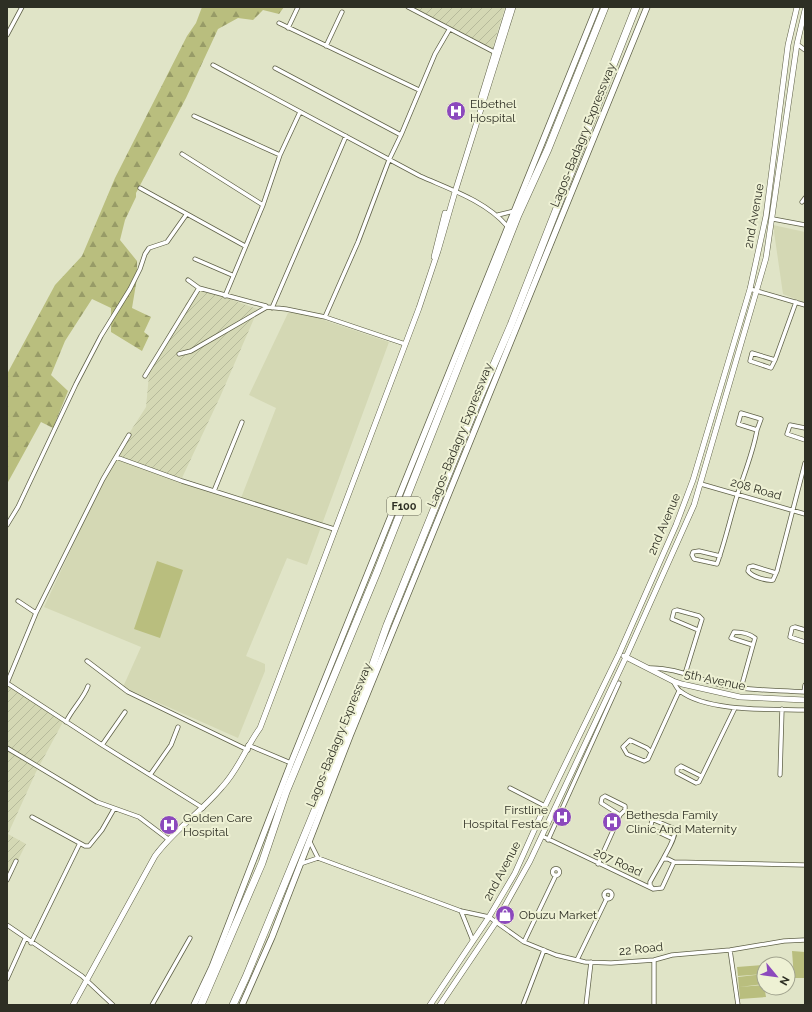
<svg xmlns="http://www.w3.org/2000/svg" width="812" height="1012" font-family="Raleway,sans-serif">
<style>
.built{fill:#d4d8b4}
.industrial{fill:url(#industrial-furrows)}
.forest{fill:url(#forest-firs)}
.garden{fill:#b9be7e}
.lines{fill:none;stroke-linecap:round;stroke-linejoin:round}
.street-casing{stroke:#606249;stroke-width:5}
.secondary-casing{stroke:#606249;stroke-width:6}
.primary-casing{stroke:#606249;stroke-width:7}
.highway-casing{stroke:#606249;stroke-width:8}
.street{stroke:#fff;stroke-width:3.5}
.secondary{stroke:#fff;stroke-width:5}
.primary{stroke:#fff;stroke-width:5.5}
.highway{stroke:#fff;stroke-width:7}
.labels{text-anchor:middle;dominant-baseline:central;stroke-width:4;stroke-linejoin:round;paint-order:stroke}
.shield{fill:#eef1d4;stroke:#686959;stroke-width:1}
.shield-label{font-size:11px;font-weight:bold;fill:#2e2f24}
.poi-label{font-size:12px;fill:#2e2f24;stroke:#eef1d4;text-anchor:start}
.street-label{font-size:12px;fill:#2e2f24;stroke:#eef1d4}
</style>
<defs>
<pattern id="industrial-furrows" width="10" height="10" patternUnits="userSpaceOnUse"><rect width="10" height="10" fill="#d4d8b4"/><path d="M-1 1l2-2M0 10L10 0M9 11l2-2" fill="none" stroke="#b6ba9b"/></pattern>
<pattern id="forest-firs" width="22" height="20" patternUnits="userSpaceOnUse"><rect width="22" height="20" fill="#b9be7e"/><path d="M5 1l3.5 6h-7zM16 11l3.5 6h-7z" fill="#979b67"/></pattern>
</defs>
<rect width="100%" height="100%" fill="#e0e4c7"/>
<path class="built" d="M773,225L805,232V303L783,294Z
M288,313H303L389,342L307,565L287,558L246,656L265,664V671L238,738L123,687L141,647L44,607L114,457L241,498L276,408L249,395Z"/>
<path class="industrial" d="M410,7H505L491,53Z
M196,287L260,310L256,314L220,397L181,480L114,457L146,407L150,364Z
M7,684L64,720L36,772L8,834L26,844L7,882Z"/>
<path class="forest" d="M202,7H284L279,14L263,10L253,20L238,18L218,29L186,98L136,193V197L125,220L120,240L137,261V278L132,308L151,317L144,332L149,336L142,351L111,332V308L92,299L65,341L51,375L68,391L53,428L41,422L7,484V374L55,285L82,256L115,178L187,36L196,23Z"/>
<path class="garden" d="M157,561L183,570L160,638L134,629Z
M792,951L805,952V978H794Z
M763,965L764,984L739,987L764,985L766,997L740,999L738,977L764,974L738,976L737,967Z"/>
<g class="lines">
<defs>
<path id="street" d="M408,7L496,53
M279,23L419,90
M288,28L298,7
M7,35L22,7
M797,44L805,50
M326,46L342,12
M213,65L420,176C449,189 486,201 507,226
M275,68L401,135
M194,116L280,155
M182,154L263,205
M140,188L245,246
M802,202L805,198
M498,215L514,211
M773,219L805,225
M195,259L232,275
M188,280L199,288L266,306
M750,289L805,305
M225,296L263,205L280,155L300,112
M272,308L346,136
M325,317L358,242L389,160L401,135L435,54L449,30
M752,353L775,360L771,368L750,361Z
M179,354L191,351L267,307L286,309L325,317L405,344
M775,360L796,302
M145,376L199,288
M741,413L761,419L757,430L738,424Z
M805,428L790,425L787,434L805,440
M116,457L182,481L334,529
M701,484L805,514
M214,491L242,422
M7,525L18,507L76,384L101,336L130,289L140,269L145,254L149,248L167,242L186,215
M720,556L699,551L693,552L692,555L694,559L717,564C725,542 730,519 737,496C744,474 753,453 757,430
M776,573L753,566L749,567L748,571C752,577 767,581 773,580L777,571L805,463
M18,601L36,613
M805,630L795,627L792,628L790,637L805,642
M87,661L128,692L248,750
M649,668C674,667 697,679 721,685C748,691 777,690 805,692
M685,674L702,619L699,616L677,610L674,611L672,619L698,630
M673,681C675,684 677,689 680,691C707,712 771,709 805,710
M7,683L36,613L103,479L129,435
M7,683L102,745L203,808
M741,688L753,645L731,638L734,632C741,632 750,634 755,638L753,645
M804,692L805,685
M66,722C72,709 84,698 88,686
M102,745L125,712
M248,745L291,763
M7,748L97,802L139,817L168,839
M651,752L647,748L630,740L623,747L627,754L644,761L648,759L679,691
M150,775L171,745L178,727
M780,775L782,709
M701,776L681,766L677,769V773L696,783L699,782L735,708
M510,788L545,806
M32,817L85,846H89L102,830L114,809
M542,836L653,889L662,888L674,862
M548,840L619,683
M310,842L318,858L461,911L489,917L524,942L556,955L585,962L611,963L654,960L672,955L730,950L784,941L805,940
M663,859C667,851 676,838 675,829L654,820L652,821L650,828L673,839
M300,864L318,858
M598,864L620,815L625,810V806L605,796L602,798L601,803L620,815
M552.5 872a3.5 3.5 0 1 1 7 0a3.5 3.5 0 1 1-7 0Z
M7,880L16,861
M653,889L650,885V882L663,859H668L674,862L805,865
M604 895a4 4 0 1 1 8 0a4 4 0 1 1-8 0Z
M461,911L473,941
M7,925L82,976L113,1005
M524,942L556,875
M31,943L79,845
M730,950L738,1005
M577,960L607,898
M7,979L25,939
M152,1005L190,938
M523,1005L544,950
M586,1005L591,962
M654,1005V960"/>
<path id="secondary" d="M481,98L509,7
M434,257L445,213
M624,656L673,681L682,684L740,697L805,700
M73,1005L155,856C174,830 201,812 222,787C239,769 246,747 260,728L419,308L438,251L455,192L513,7
M430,1005L489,917L515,873L545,806L619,654L676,525L693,480L750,289L766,216L788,45L797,7
M440,1005L496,922L530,861L626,657L694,505L766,258L797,44L805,10"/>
<path id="primary" d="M194,1005L212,967L291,763L597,7
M242,1005L272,937L350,736L647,7"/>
<path id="highway" d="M201,1005L262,863L286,792L377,572L518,215L548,149L605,7
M233,1005L246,977L358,706L387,625L476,406L511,325L636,7"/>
</defs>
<use href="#street" class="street-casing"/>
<use href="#secondary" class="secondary-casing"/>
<use href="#primary" class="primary-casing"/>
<use href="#highway" class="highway-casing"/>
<use href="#street" class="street"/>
<use href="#secondary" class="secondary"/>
<use href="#primary" class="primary"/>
<use href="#highway" class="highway"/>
</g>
<defs>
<symbol id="hospital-disc" viewBox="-11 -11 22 22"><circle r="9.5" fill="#8c49bd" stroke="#eef1d4"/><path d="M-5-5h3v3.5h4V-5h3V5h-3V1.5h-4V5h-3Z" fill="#fff"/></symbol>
<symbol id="shop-disc" viewBox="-11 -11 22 22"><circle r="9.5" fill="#8c49bd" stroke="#eef1d4"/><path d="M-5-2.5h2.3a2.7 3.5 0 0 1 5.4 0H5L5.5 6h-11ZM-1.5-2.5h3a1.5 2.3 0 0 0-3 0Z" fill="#fff"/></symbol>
</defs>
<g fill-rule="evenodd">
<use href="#hospital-disc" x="445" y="100" width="22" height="22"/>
<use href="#hospital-disc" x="551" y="806" width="22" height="22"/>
<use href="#hospital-disc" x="601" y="811" width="22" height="22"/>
<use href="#hospital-disc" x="158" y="814" width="22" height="22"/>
<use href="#shop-disc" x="494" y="904" width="22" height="22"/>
</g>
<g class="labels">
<rect class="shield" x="387" y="497" width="34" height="18" rx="3"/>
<g class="shield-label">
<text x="404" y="506">F100</text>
</g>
<g class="poi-label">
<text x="470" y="104">Elbethel<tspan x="470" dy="14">Hospital</tspan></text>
<text x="548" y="810" text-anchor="end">Firstline<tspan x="548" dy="14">Hospital Festac</tspan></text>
<text x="626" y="815">Bethesda Family<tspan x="626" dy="14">Clinic And Maternity</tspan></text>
<text x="183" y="818">Golden Care<tspan x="183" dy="14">Hospital</tspan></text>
<text x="519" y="915">Obuzu Market</text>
</g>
<g class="street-label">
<text transform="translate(583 135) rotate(-68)">Lagos-Badagry Expressway</text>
<text transform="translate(754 216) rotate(-80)">2nd Avenue</text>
<text transform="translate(460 435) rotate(-68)">Lagos-Badagry Expressway</text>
<text transform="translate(756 489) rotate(16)">208 Road</text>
<text transform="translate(664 524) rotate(-67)">2nd Avenue</text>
<text transform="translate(715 680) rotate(12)">5th Avenue</text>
<text transform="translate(339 735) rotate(-68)">Lagos-Badagry Expressway</text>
<text transform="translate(618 862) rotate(25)">207 Road</text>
<text transform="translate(502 871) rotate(-62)">2nd Avenue</text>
<text transform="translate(641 949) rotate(-6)">22 Road</text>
</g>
</g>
<rect width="812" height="1012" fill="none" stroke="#2e2f24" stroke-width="16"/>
<g transform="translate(776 976) rotate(119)"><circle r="19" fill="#eef1d4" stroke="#a1a38e"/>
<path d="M0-3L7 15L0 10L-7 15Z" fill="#8c49bd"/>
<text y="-6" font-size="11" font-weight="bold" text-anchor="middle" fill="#2e2f24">N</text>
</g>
</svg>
